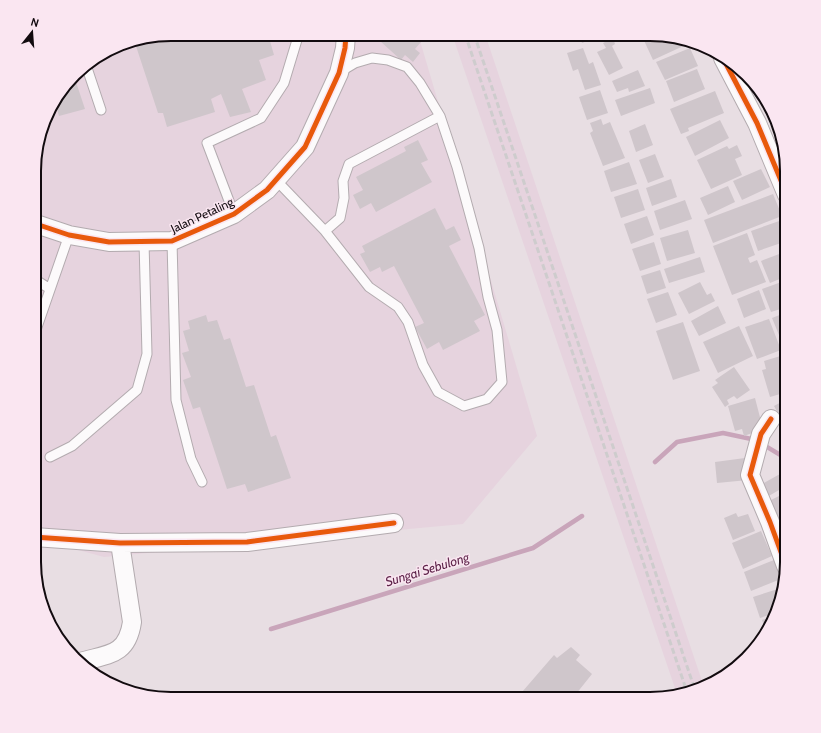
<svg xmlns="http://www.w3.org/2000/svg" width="821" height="733" font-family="Cabin,sans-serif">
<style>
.built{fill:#e6d3de}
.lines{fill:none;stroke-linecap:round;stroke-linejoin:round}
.stream{stroke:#c9a5ba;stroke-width:4.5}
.building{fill:#cfc6cb}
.lane-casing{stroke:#b3abaf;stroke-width:11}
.street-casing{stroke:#b3abaf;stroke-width:20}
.lane{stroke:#fcfafb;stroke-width:9}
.street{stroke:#fcfafb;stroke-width:18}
.rail{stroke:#cecccd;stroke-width:3;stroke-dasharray:6 3;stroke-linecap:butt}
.cycleway-casing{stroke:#fae6f1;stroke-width:8}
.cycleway{stroke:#e8590c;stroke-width:5}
.labels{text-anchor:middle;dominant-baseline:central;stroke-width:3;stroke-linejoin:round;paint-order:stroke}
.street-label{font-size:12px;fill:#120b0f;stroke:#fae6f1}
.water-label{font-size:13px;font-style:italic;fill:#60264c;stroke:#fae6f1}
.rim{fill:none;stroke:#120b0f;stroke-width:2}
</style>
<rect width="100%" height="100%" fill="#e8dee3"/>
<path class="built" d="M171,34H418L537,436L463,524L104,557L34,538L37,145L53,102L81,68L127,41Z
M452,34H485L704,687L702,689L677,694Z"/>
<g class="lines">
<path class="stream" d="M762,444L787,459
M655,462L677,442L723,433L756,440
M271,629L533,548L582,516"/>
</g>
<path class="building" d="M171,34H268L274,55L259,60L266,80L242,89L251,112L230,117L221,94L211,99L215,112L167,127L163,113H158L134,40Z
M387,34H411L421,42L415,49L420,53L413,62L405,55L401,60L380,41Z
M579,34H605L582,43Z
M641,34H659L690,43L653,60Z
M613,38L615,44L612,46L623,68L609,75L597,52L606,48L603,43Z
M583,48L589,64L593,62L601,85L585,90L578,69L573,71L567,53Z
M690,48L698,66L665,80L656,62Z
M697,69L705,89L674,102L666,81Z
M638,70L645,86L629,92L628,88L617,92L612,81Z
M74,76L85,109L59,116L57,109L49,111L52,102Z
M650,88L655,103L621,116L615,100Z
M600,90L608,113L587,120L579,97Z
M715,91L724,113L688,128L689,131L681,134L670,109Z
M601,119L603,125L610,122L625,158L603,166L590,133L593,131L590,123Z
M720,120L729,138L695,156L686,137Z
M645,124L653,145L636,152L629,131Z
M418,140L428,160L421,163L432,182L376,212L371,203L360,209L353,195L363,190L356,177L406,151L404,147Z
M737,145L742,156L735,159L742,175L711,189L697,160L727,146L729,149Z
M655,154L664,177L648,183L639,160Z
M629,162L637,184L611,192L604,171Z
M761,169L770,187L742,200L733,181Z
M671,179L677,197L652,206L646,188Z
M728,186L735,202L708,215L700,198Z
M638,189L645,210L621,218L614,197Z
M773,194L782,216L713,243L704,220Z
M685,200L692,219L660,230L654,211Z
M435,208L446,230L454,226L461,240L449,246L485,315L474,321L480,331L443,350L439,342L427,349L415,327L424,323L394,266L382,272L380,267L370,272L360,254L365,252L362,246Z
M647,216L654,235L631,244L624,224Z
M785,219L787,241L758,251L751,231Z
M688,230L695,253L667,261L660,238Z
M747,233L755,255L748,258L750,263L757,260L766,282L732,295L713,246Z
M654,242L661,264L640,271L632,249Z
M787,251V276L770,283L761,261Z
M700,257L705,272L669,283L664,269Z
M660,270L666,288L647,294L641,276Z
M787,280V307L771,312L762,289Z
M700,282L707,295L711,293L715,301L689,314L678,293Z
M759,290L766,309L744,318L737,299Z
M668,292L677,315L656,323L647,299Z
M718,306L726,323L699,336L691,321Z
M787,312V338L781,340L772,318Z
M206,315L208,322L217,320L224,340L230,338L246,387L254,385L271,437L276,435L291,478L248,492L245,484L227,489L200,407L193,409L183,380L191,377L182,353L189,351L183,331L190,329L188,321Z
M769,319L781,350L757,359L745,327Z
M683,322L700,371L673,380L656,331Z
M739,326L753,356L718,373L703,342Z
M787,354V392L770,397L762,370L766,369L764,361Z
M734,367L750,390L737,399L734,396L727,400L729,404L725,407L712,387L718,383L715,380Z
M755,398L763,429L744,436L742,429L735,431L728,406Z
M787,399V429L774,406Z
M745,458L748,480L717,483L715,462Z
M780,474L786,486L767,497L760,485Z
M787,492V518L778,523L767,502Z
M736,513L738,517L748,514L755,531L733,540L724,518Z
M787,525V541L781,528Z
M761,531L772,556L743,569L732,543Z
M774,560L781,579L751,591L744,572Z
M781,588L775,613L760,618L753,597Z
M774,616L773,622L766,631L762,620Z
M571,647L580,655L576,660L592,674L572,699H516L554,655L557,658Z"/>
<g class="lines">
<defs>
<path id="lane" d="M86,65L101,110
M276,180L325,231L369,287L398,307L408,322L423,365L438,392L464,406L487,399L502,382L497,330L488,297L479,248L457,167L440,116L420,83L407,67L388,60L372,58L355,63L340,72
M234,214L207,143L261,118L284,83L297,40
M325,231L340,218L344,198L343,181L349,164L440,116
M172,241L176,400L191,459L202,482
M36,280L50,289
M36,330L69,235
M50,457L72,446L137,390L147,354L144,242"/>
<path id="street" d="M723,58L757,123L787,195
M36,224L69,235L109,242L172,241L234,214L267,190L305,147L339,73L345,48L346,34
M771,419L761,434L750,475L770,522L786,566
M34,537L120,543L247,542L394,523
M80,662C108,654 127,656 132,622L120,543"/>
</defs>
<use href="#lane" class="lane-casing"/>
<use href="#street" class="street-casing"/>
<use href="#lane" class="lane"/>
<use href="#street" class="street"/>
<path class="rail" d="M465,34L687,692
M474,34L695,690"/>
<defs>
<path id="cycleway" d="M723,58L757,123L787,195
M36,224L69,235L109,242L172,241L234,214L267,190L305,147L339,73L345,48L346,34
M771,419L761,434L750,475L770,522L786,566
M34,537L120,543L247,542L394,523"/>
</defs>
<use href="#cycleway" class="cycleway-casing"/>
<use href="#cycleway" class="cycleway"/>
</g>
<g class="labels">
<g class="street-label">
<text transform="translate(202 215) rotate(-25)">Jalan Petaling</text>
</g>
<g class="water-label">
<text transform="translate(427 569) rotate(-17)">Sungai Sebulong</text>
</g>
</g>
<path d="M0 0H821V733H0ZM171 41H650A130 130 0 0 1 780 171V562A130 130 0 0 1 650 692H171A130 130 0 0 1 41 562V171A130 130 0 0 1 171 41Z" fill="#fae6f1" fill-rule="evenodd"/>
<path class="rim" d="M171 41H650A130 130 0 0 1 780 171V562A130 130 0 0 1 650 692H171A130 130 0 0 1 41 562V171A130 130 0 0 1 171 41Z"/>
<g transform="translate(32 32) rotate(17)" stroke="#fae6f1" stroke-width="3" paint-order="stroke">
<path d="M0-3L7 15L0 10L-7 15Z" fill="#120b0f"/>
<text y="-6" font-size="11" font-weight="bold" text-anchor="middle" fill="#120b0f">N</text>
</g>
</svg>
